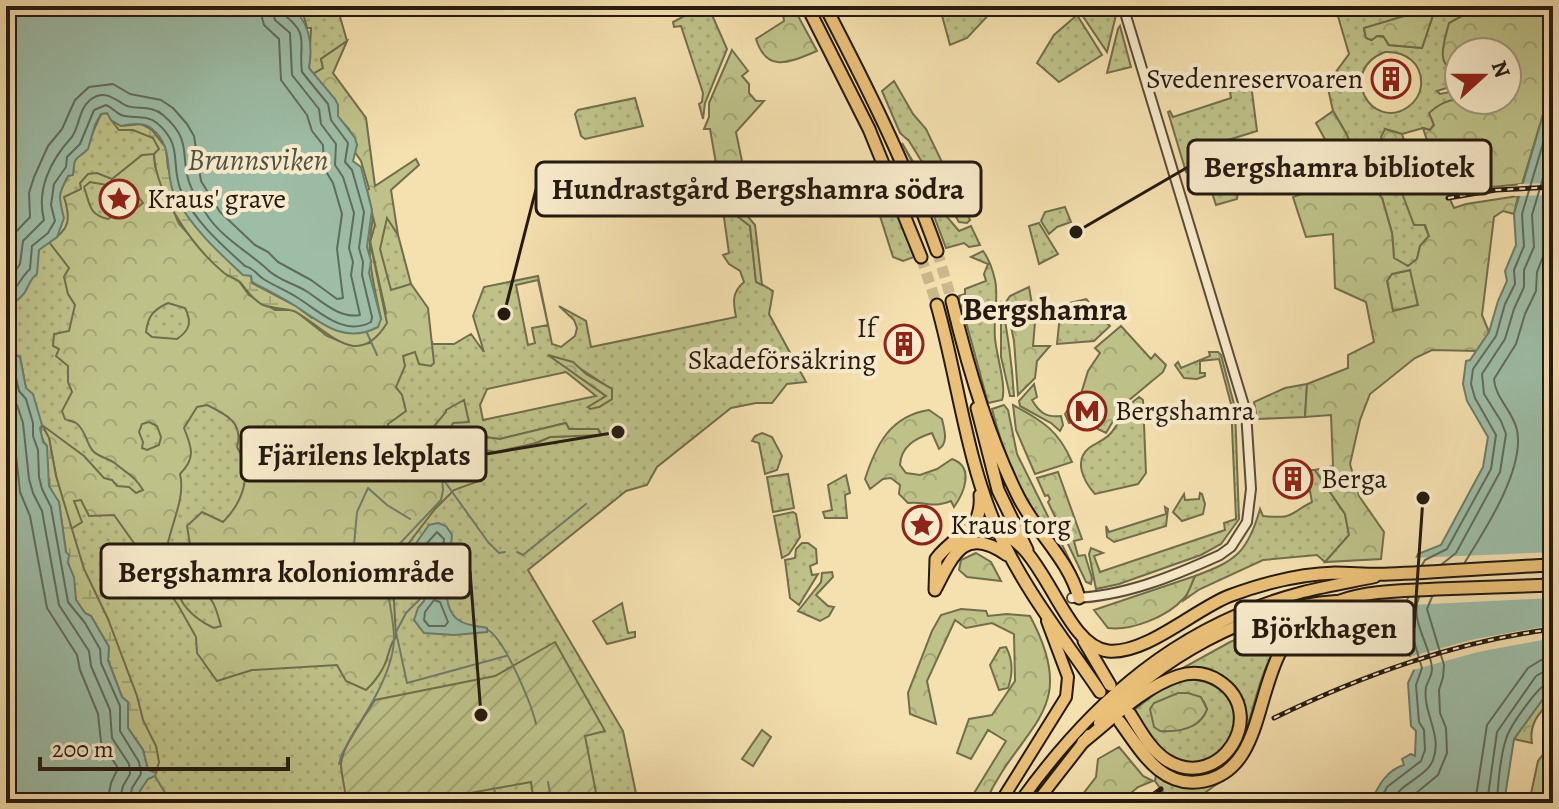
<svg xmlns="http://www.w3.org/2000/svg" width="1559" height="809" font-family="Alegreya,serif">
<style>
.grass{fill:url(#grass-dots);stroke:#716e4c;stroke-width:2;fill-rule:evenodd}
.forest{fill:url(#forest-crowns);stroke:#716e4c;stroke-width:2;fill-rule:evenodd}
.wetland{fill:url(#wetland-marsh);stroke:#716e4c;stroke-width:2}
.garden{fill:url(#garden-furrows);stroke:#716e4c;stroke-width:2}
.pitch{fill:#bec289;stroke:#716e4c;stroke-width:2}
.water{fill:#9dbda7;stroke:#6d7c6b;stroke-width:2}
.pier{fill:#f5e0af}
.lines{fill:none;stroke-linecap:round;stroke-linejoin:round}
.shore{stroke:#606c5c;stroke-width:2}
.stream{stroke:#6d7c6b;stroke-width:2}
.trunk-tunnel{stroke:#cbb88f;stroke-width:11;stroke-dasharray:11 5.5;stroke-linecap:butt}
.tertiary-casing{stroke:#584c38;stroke-width:12}
.primary-casing{stroke:#241a10;stroke-width:14}
.trunk-casing{stroke:#241a10;stroke-width:15}
.tertiary{stroke:#f8ebcb;stroke-width:8}
.primary{stroke:#eac078;stroke-width:10}
.trunk{stroke:#eac078;stroke-width:11}
.rail-casing{stroke:#241a10;stroke-width:5}
.rail{stroke:#f8ebcb;stroke-width:2;stroke-dasharray:6;stroke-linecap:butt}
.labels{text-anchor:middle;dominant-baseline:central;stroke-width:8;stroke-linejoin:round;paint-order:stroke}
.poi-label{font-size:28px;fill:#241a10;stroke:#f8ebcb;text-anchor:start}
.water-label{font-size:30px;font-style:italic;fill:#4e5345;stroke:#f8ebcb}
.quarter-label{font-size:32px;font-weight:bold;fill:#241a10;stroke:#f8ebcb}
.leader{fill:none;stroke:#241a10;stroke-width:3}
.callout-dot{fill:#241a10;stroke:#f8ebcb;stroke-width:3}
.callout{fill:#f8ebcb;stroke:#241a10;stroke-width:3}
.callout-label{font-size:30px;text-anchor:middle;font-weight:bold;fill:#241a10}
</style>
<defs>
<pattern id="grass-dots" width="8" height="8" patternUnits="userSpaceOnUse" patternTransform="scale(2)"><rect width="8" height="8" fill="#bec289"/><path d="M2 2h.1M6 6h.1" fill="none" stroke="#a3a675" stroke-width="1.8" stroke-linecap="round"/></pattern>
<pattern id="forest-crowns" width="20" height="18" patternUnits="userSpaceOnUse" patternTransform="scale(2)"><rect width="20" height="18" fill="#bec289"/><path d="M2 6a3 3 0 1 1 6 0M12 15a3 3 0 1 1 6 0" fill="none" stroke="#a3a675"/></pattern>
<pattern id="wetland-marsh" width="20" height="14" patternUnits="userSpaceOnUse" patternTransform="scale(2)"><rect width="20" height="14" fill="#bec289"/><path d="M1 5h8M5 5V1M11 12h8M15 12V8" fill="none" stroke="#a3a675"/></pattern>
<pattern id="garden-furrows" width="10" height="10" patternUnits="userSpaceOnUse" patternTransform="scale(2)"><rect width="10" height="10" fill="#bec289"/><path d="M-1 1l2-2M0 10L10 0M9 11l2-2" fill="none" stroke="#a3a675"/></pattern>
</defs>
<rect width="100%" height="100%" fill="#f5e0af"/>
<filter id="stains"><feTurbulence type="fractalNoise" baseFrequency=".0025" numOctaves="4"/><feColorMatrix values="0 0 0 0 .2 0 0 0 0 .09 0 0 0 0 .02 0 0 0 .5 -.17"/></filter>
<radialGradient id="worn" r=".72"><stop offset=".6" stop-color="#630" stop-opacity="0"/><stop offset="1" stop-color="#630" stop-opacity=".3"/></radialGradient>
<path class="grass" d="M301,6H337L347,41L321,59L323,68L313,74L309,68L311,28H307Z
M703,6L709,8L727,49L705,103L703,119L699,104L702,102L703,93L681,26L674,27L673,22Z
M952,6H1014L1011,10L994,9L967,38L950,45L941,12Z
M1102,6H1114L1116,15L1107,52L1082,15Z
M1335,6H1420L1422,11L1364,29L1366,38L1371,40L1377,36L1384,37L1389,45L1422,48L1436,6H1466L1462,16L1452,69H1459V76L1453,86L1437,91L1440,94L1455,91L1459,94V100L1448,102L1430,113L1434,124L1430,130L1423,128L1402,134L1385,129L1429,236L1420,246L1417,259L1408,266L1394,258L1392,233L1382,198L1357,167L1347,135L1333,111L1327,84L1349,54ZM1385,52C1405,51 1423,63 1421,86C1420,94 1415,102 1408,107C1372,132 1336,71 1385,52Z
M1077,15L1102,55L1059,82L1037,63L1054,35Z
M1120,26L1131,67L1107,73L1118,29Z
M894,81L913,114L926,129L970,220L967,223L959,222L956,217L909,141L900,133L882,91Z
M1251,84L1257,131L1196,150L1201,166L1186,172L1168,112L1170,111L1173,117L1231,98L1230,92Z
M635,98L643,126L585,139L581,136L575,114L578,110Z
M107,113L370,241L387,217L398,235L411,284L401,288L433,344H454L471,334L484,352L473,316L484,287L538,276L552,344L561,347L575,336L577,328L574,320L559,306L586,321L591,347L736,317C733,302 732,292 744,282L740,271L729,264L723,255L729,253L718,175L734,176L738,199L737,216L750,226L756,281L773,291L769,314L806,382L787,384L772,403H756L731,408L657,467L647,485L626,491L528,570L623,731L638,803H137L128,703L122,697L26,389L20,357L16,355C11,346 4,324 6,314C8,302 20,300 25,291C29,284 33,276 36,269C39,263 36,258 38,251C46,226 56,199 68,176L73,174L74,162L89,141L101,114ZM538,280L548,325L532,328L535,343L528,345L516,285ZM550,356C574,361 591,377 612,389V399L599,407H589L606,396ZM566,372L596,396L483,420L480,405L487,389ZM566,423L569,429H598L601,434L550,437L536,443L474,448L472,436L500,439Z
M902,143L942,211L959,231L971,226L980,245L969,247L964,243L946,248L917,171Z
M1232,161L1239,186L1237,199L1216,205L1204,168Z
M874,170L884,190L889,191L914,257L903,261L893,257L866,172Z
M1065,207L1071,222L1057,227L1049,234L1041,221L1045,212Z
M1039,223L1058,254L1039,264L1029,226Z
M983,251C989,259 993,271 995,280C999,298 993,319 995,338C996,354 1007,387 1002,400L988,403L959,296L965,294V289L986,281L984,274L988,264L971,257Z
M1411,270L1418,305L1393,311L1387,281L1392,274Z
M1086,299L1110,326L1094,341L1057,344L1061,305Z
M1001,301C1008,333 1012,364 1014,396H1010L1001,357Z
M1209,352H1218L1221,355L1235,408L1239,519L1221,544L1201,555L1119,584L1096,589L1089,554L1091,548L1103,553L1094,556L1100,572L1225,530L1224,523L1236,519L1231,404L1219,359L1200,361V373H1205V376L1197,379L1184,378L1175,365L1178,362L1181,368L1210,356Z
M1307,384L1305,417L1257,419L1254,402L1285,388Z
M1139,397L1143,400L1146,473L1138,484L1095,494C1084,482 1073,461 1089,448C1096,443 1105,440 1111,433C1121,421 1125,406 1139,397Z
M1004,405L1008,410L1017,454L1077,575C1036,526 1007,471 992,409Z
M762,433L772,437L782,456L777,470L765,474L759,443L752,441L755,436Z
M1303,470H1315L1345,514L1349,535L1325,562L1317,555L1263,560L1200,589L1184,600L1195,576C1236,561 1248,552 1260,509L1263,516C1296,519 1288,514 1312,502L1310,491L1306,492Z
M788,474L794,508L773,512L767,477Z
M846,475L850,493L845,495L847,518H825L823,512L832,510L828,485Z
M1200,493L1202,494L1205,504L1203,514L1182,521L1173,512L1184,494L1185,500L1199,499Z
M1165,507L1168,509L1166,526L1114,542L1107,537L1106,526L1109,532L1166,514Z
M793,512L796,514L800,537L789,554L782,558L774,516Z
M802,543H808L816,549L817,563L810,566L812,575L818,574L799,605L790,598L785,560L795,558L796,549Z
M832,572L833,577L816,595L828,606L834,607L829,616L820,621L798,611L821,582L822,573Z
M622,603L628,633L635,632V637L607,644L593,621Z
M1298,615L1301,616C1286,633 1270,653 1263,675C1254,699 1250,724 1239,747L1245,718L1237,693L1192,670L1181,669L1230,642Z
M1006,647C1013,660 1013,674 1008,688L999,690L990,665L1000,648Z
M1186,679C1273,683 1229,788 1173,758C1155,748 1144,727 1133,711L1161,689ZM1204,702L1207,709C1199,732 1174,731 1154,726V721Z
M1236,770L1191,803H1168V799L1155,781L1156,775C1186,794 1207,790 1236,770Z"/>
<path class="forest" d="M1420,6H1436L1422,48L1389,45L1383,36H1377L1372,40L1366,38L1364,28L1421,11Z
M1466,6H1525L1553,18L1550,99L1545,108L1522,184L1462,190L1448,195L1454,208L1466,204L1518,196L1514,214L1503,211L1494,217L1482,315L1489,332L1477,351L1432,350L1415,358L1370,394L1360,420L1350,464L1359,496L1384,532L1381,559L1325,562L1349,535L1345,514L1315,470L1333,466L1331,415L1305,417L1307,384L1348,368V355L1374,342L1366,302L1335,288L1333,234L1306,237L1293,197L1313,190L1333,154L1316,123L1333,111L1347,135L1357,167L1382,198L1392,233L1394,258L1408,266L1417,259L1420,246L1429,236L1425,225H1414L1381,137L1385,129L1402,134L1412,165L1433,159L1423,128L1430,130L1434,125L1429,113C1441,102 1456,96 1471,103L1474,100H1507V52H1459V69C1433,70 1445,39 1449,23L1462,16ZM1410,270L1418,305L1393,311L1387,281L1392,274Z
M789,11L797,14L817,51C790,62 767,74 756,39L784,21L783,14Z
M347,41L333,73L366,118L375,186L416,159L419,165L391,190L398,235L387,218L380,249L391,290L411,284L428,308L434,363L431,366L419,364L415,352L403,356L405,366L396,387L402,395L406,411L388,424L386,443L428,459L430,431L446,412V410L464,400L469,422L453,423L451,427L460,455L472,458L479,481L454,490L435,509L392,565L396,637C390,644 391,647 388,655C385,668 375,682 366,690L346,681L337,665L252,670L217,681L197,653L196,637L178,605L114,515L89,516L81,500L74,501L82,522L71,529L56,476L49,438L42,425L84,456L104,478L112,480L117,486L129,487L136,493L143,490C135,476 126,473 116,464C109,458 100,458 93,451C86,443 86,430 76,423C73,421 68,421 65,419L62,411L72,392L68,382V366L56,356L59,349L53,346L54,334L69,331L75,305L68,294L64,277L69,268L49,242C70,230 71,219 64,197L81,189L80,183L88,174L97,173L112,179L142,155L154,154L155,166L179,224L226,274L238,280L249,295L275,310H294L327,336L349,345L370,343L386,313L370,241C377,224 371,207 367,190L369,189L361,161L354,151L357,145L349,129L337,116L338,105L313,74L323,68L321,59ZM121,181L129,184L143,203L134,210L124,209L108,219C88,215 90,203 84,187L90,182L107,185ZM168,303L185,308C192,322 190,330 177,339L152,337L146,332C148,316 153,310 168,303ZM207,405C226,414 244,423 237,447C253,472 244,501 223,522L202,512L187,526L192,557L196,565L215,570L201,586C204,593 207,595 212,601C216,607 219,619 221,626L214,628C194,619 179,604 174,582C171,568 174,565 166,552C170,526 186,498 180,474C196,458 192,448 184,428L197,407ZM149,422L157,426L161,437L159,445L147,450L142,448L143,442L139,432L142,424ZM289,555L303,563L301,577L307,583L304,586C290,582 285,575 280,561Z
M732,50L748,71L742,76L749,84V93L756,101H764L736,132L743,166L740,185L744,202L743,211L755,225L762,285L756,282L750,226L737,216L738,199L734,176L718,175L710,129H704L709,117V103Z
M1029,287L1035,322L1033,346H1050L1037,361L1035,378L1018,395L1014,341L1006,302L1010,296Z
M1121,326L1151,359L1155,354L1166,365L1163,372L1122,406L1106,433L1096,428L1091,416L1069,423L1065,414L1069,408L1077,407L1088,371L1100,353L1095,348Z
M548,355L573,362L586,374L612,389V399L599,407L590,409L588,407L606,396Z
M1034,384L1037,397L1032,400C1039,412 1046,418 1061,416L1063,425L1060,431L1051,423L1020,406L1019,401Z
M1013,405C1043,421 1059,431 1072,462L1035,474L1016,430Z
M929,410L942,419C944,429 949,442 939,449L932,433C916,438 901,446 900,465L906,473L920,475L937,469L952,459C975,467 964,493 954,507L951,501C929,509 928,501 908,503L899,494L900,485L891,478L883,479L870,489L865,479C876,445 890,416 929,410Z
M566,423L569,429H598L601,435L550,437L536,443L496,452L474,448L471,435L500,439Z
M1058,472L1082,539L1074,541L1078,556L1085,555L1092,578L1091,584L1086,582L1048,502L1050,499L1048,495L1045,496L1037,478Z
M976,553L991,562L1001,581L967,577L959,570L961,560Z
M1195,576C1191,584 1189,594 1183,599C1167,617 1131,631 1108,628L1094,610Z
M961,609L986,611L988,616L1007,614L1030,616C1082,713 1021,723 985,803H968L1006,741L988,730L971,759L957,753L969,719L992,715L1015,681L1014,634L992,623L966,628L955,620L927,681L936,724L910,714L908,693L932,631L941,615Z
M1553,685V708L1548,704C1537,715 1529,726 1532,743L1514,739Z
M1178,693H1188L1201,697L1207,709C1200,729 1178,732 1160,731L1154,727L1150,709L1154,703Z
M1553,742V782L1550,803H1529L1538,761Z
M1119,747L1143,776L1153,781L1138,787L1119,803H1076L1096,777L1098,759Z"/>
<path class="wetland" d="M111,120L121,126L141,124L151,129L166,148L168,168L251,276L252,283L296,306L312,318L381,319C373,280 365,256 373,217L375,225L370,242L387,323C357,372 328,330 296,312C286,307 272,310 261,304C251,298 247,290 240,282C235,278 229,277 224,273C193,247 156,195 154,154L159,149L153,138L133,130H119Z
M42,425L49,438L56,476L84,569L108,619L137,696L143,720L156,746L159,762L156,773L148,770L143,750L128,728V703L122,697L108,660L109,647L91,616L85,613L76,600L66,553L59,502C45,489 45,464 47,446C42,441 39,431 42,425Z"/>
<path class="garden" d="M555,642L605,731L585,736L598,803H534L531,782L459,795L460,803H346C346,790 341,775 341,764C342,746 365,716 375,700L495,676Z"/>
<path class="pitch" d="M762,730L771,737L753,766L742,759Z"/>
<path class="water" d="M6,6H288L292,11L300,6V16C311,31 312,51 309,68L335,99L338,105V116L355,138L357,145L353,161L361,167L372,210L367,247L371,261L369,273L381,319L378,327C346,344 323,325 297,307C283,298 267,290 252,282L251,276L243,275C216,250 192,228 175,196C163,172 176,148 151,128C143,122 130,124 121,126L111,120L107,113L101,114L95,125L88,149C75,162 75,153 73,175L68,176C57,196 59,198 64,218L57,237L39,250L37,274C29,280 30,284 25,292C20,300 11,303 6,313Z
M1553,71V685L1514,739L1504,803H1370C1378,787 1386,770 1404,765L1402,759L1411,754L1415,756L1416,731L1411,726L1408,683L1414,670L1395,607L1418,554L1441,545L1483,467L1488,437L1467,401L1463,384L1466,361L1470,360L1489,332L1498,301L1507,281L1505,271L1516,245L1514,214L1545,108L1550,99Z
M6,324C11,331 11,345 15,355L20,357L26,388L33,394L42,425L40,428L43,442L47,446L49,486L59,502L66,552L69,555L68,563L74,577L76,600L85,613L91,616L109,647L108,660L122,697L128,702V728L143,750L148,770L156,773L155,776L148,779L140,791L137,803H6Z
M438,523L446,526L452,535C451,557 435,610 462,622C469,626 479,626 487,628V632L454,635L424,633L414,620L418,608L424,601L425,593L419,587L405,586C397,566 418,540 429,525Z"/>
<path class="pier" d="M1553,183V195L1514,196L1518,184Z
M1553,552V598L1391,606L1412,558Z
M1553,625V638L1478,652L1409,671L1407,658L1416,655L1475,639Z"/>
<g class="lines">
<path class="shore" d="M6,261L13,235L30,217L29,193L34,177L48,146L62,129L75,100L89,87L113,84L130,94L161,100L173,108L187,124L194,136L201,181L220,212L255,245L268,252L278,262L311,280L337,299L343,298L337,249L342,214L333,183L324,168L323,145L312,131L307,115L281,80L279,39L264,25L259,6
M6,285L20,264L23,241L44,220C36,189 51,160 71,138C80,127 78,110 90,100C103,90 112,97 123,104C133,111 151,104 163,115C195,142 178,158 191,187C195,197 203,209 209,218C225,240 250,253 268,270C278,280 295,284 306,291C322,301 339,319 360,315L351,275L353,262L349,248L354,213L343,177L335,165L336,144L321,124L319,109L292,75L290,33L275,20L271,6
M6,297C18,289 20,278 30,269L32,246L48,233L55,221L51,205L54,184L66,167L67,157L80,144L94,110L106,105C113,108 115,112 121,115C132,119 146,114 157,123C184,146 170,164 181,191C195,222 221,244 245,266C256,269 256,275 265,280C275,286 287,291 298,298C319,311 344,337 371,322L372,317L362,275L363,262L359,248L364,212L352,170L345,162L348,143L331,120L328,104L302,72C298,43 311,35 283,14L281,6
M6,354L13,364L19,391L26,399L33,423V436L38,450L39,477L42,489L51,507L68,602L85,623L100,649L101,663L120,706V731L139,762L141,774L132,788L129,803
M6,379L9,395L17,405L23,423L29,479L33,493L42,511L59,605L89,651L91,666L110,710L112,738L129,764L130,774L123,786L119,803
M6,411L16,455L20,492L30,516L47,608L77,655L80,670L98,714L101,742L118,768L111,783L107,803
M437,532L444,539L439,587L435,590L412,575L420,551Z
M1465,562C1485,530 1525,469 1517,430C1513,411 1495,398 1494,379L1516,344L1525,314L1536,291L1537,272L1546,249L1544,217L1553,185
M1442,564L1456,553L1500,472L1506,434L1501,421L1484,394L1482,374L1505,339L1514,309L1524,287V270L1534,247L1532,215L1553,144
M1422,565L1425,560L1447,549L1491,469L1496,435L1475,398L1471,384L1473,369L1496,336L1505,304L1515,284L1514,270L1524,246L1522,214L1553,110
M434,600L440,602L448,622L445,626H429L424,620L425,612Z
M1379,803L1387,787L1421,761L1425,750L1424,730L1419,722L1416,685L1422,668L1404,608L1408,598
M1390,803C1401,782 1427,777 1433,760C1443,735 1422,712 1426,687C1428,680 1432,676 1432,669C1431,645 1409,621 1419,597
M1404,803L1438,775L1447,753L1446,728L1440,713L1439,690L1443,677L1444,665L1427,609L1432,597
M1475,803L1487,725L1528,668L1541,660L1553,658
M1487,803L1497,732L1536,676L1545,671L1553,670
M1497,803C1498,783 1500,758 1506,739C1510,726 1540,682 1553,680"/>
<path class="stream" d="M367,333L377,355
M430,461L488,542L499,553L505,552
M356,545L381,549
M517,552L523,555L586,504
M367,584L358,574L354,545L357,512L368,488L387,505L410,519
M425,594L406,613L396,632L407,683L506,656
M488,630C505,640 531,703 536,724
M339,764L342,754C360,721 395,674 394,636C393,609 383,585 387,557L441,500L443,490L442,477
M155,776L171,803
M548,782L552,803
M494,788L497,803
M344,793L346,803
M225,803L230,801"/>
<path class="trunk-tunnel" d="M937,251L952,301
M921,257L937,305"/>
<defs>
<path id="tertiary" d="M1072,598C1123,597 1174,576 1220,555L1231,547L1247,522L1251,489L1246,412L1123,6"/>
<path id="primary" d="M1099,723C1158,660 1248,607 1336,601
M1000,803L1066,697L1068,677L1047,621
M1019,803C1093,700 1178,625 1303,592C1327,586 1351,582 1375,577
M1036,803L1089,735"/>
<path id="trunk" d="M807,6L869,129L921,257
M825,6C866,85 907,166 937,251
M952,301C968,368 988,437 1019,498C1037,533 1069,560 1079,598
M937,305C958,379 966,460 998,531C1023,588 1065,640 1100,692
M977,408L998,490L1027,550
M954,540C965,535 976,530 989,530C1044,533 1060,645 1108,651C1145,655 1194,610 1229,596C1261,584 1300,574 1335,573C1353,573 1371,575 1389,574C1444,572 1498,567 1553,565
M936,588C954,552 966,526 1007,555
M935,590L936,559C956,532 983,533 980,495
M1084,641L1110,685
M1120,722C1141,751 1162,790 1204,781C1276,766 1247,655 1313,615C1321,610 1331,604 1340,601C1369,590 1406,591 1437,589C1476,588 1514,586 1553,585
M1083,742C1112,719 1142,688 1178,676C1193,671 1207,673 1219,681C1270,714 1220,792 1168,761C1151,751 1140,730 1130,714"/>
</defs>
<use href="#tertiary" class="tertiary-casing"/>
<use href="#primary" class="primary-casing"/>
<use href="#trunk" class="trunk-casing"/>
<use href="#tertiary" class="tertiary"/>
<use href="#primary" class="primary"/>
<use href="#trunk" class="trunk"/>
<defs>
<path id="rail" d="M1448,198L1496,190L1553,187
M1274,718C1363,675 1454,642 1553,629
M1142,803L1161,789"/>
</defs>
<use href="#rail" class="rail-casing"/>
<use href="#rail" class="rail"/>
</g>
<defs>
<symbol id="building-ring" viewBox="-11 -11 22 22"><circle r="9.5" fill="#f8ebcb" stroke="#8f2418" stroke-width="1.5"/><path d="M-4-6H4V6H1V3H-1V6H-4ZM-2.5-4.3h1.7v1.8h-1.7ZM.8-4.3h1.7v1.8H.8ZM-2.5-1h1.7V.8h-1.7ZM.8-1h1.7V.8H.8Z" fill="#8f2418"/></symbol>
<symbol id="sight-ring" viewBox="-11 -11 22 22"><circle r="9.5" fill="#f8ebcb" stroke="#8f2418" stroke-width="1.5"/><path d="M0-6L1.8-2.2L6-1.7L2.9 1.2L3.7 5.4L0 3.3L-3.7 5.4L-2.9 1.2L-6-1.7L-1.8-2.2Z" fill="#8f2418"/></symbol>
<symbol id="metro-ring" viewBox="-11 -11 22 22"><circle r="9.5" fill="#f8ebcb" stroke="#8f2418" stroke-width="1.5"/><path d="M-5.5 5V-5H-3L0 0L3-5H5.5V5H3V-.5L0 4L-3-.5V5Z" fill="#8f2418"/></symbol>
</defs>
<g fill-rule="evenodd">
<use href="#building-ring" x="1369" y="57" width="44" height="44"/>
<use href="#sight-ring" x="97" y="177" width="44" height="44"/>
<use href="#building-ring" x="882" y="322" width="44" height="44"/>
<use href="#metro-ring" x="1065" y="389" width="44" height="44"/>
<use href="#building-ring" x="1271" y="457" width="44" height="44"/>
<use href="#sight-ring" x="900" y="503" width="44" height="44"/>
</g>
<g class="labels">
<g class="poi-label">
<text x="1363" y="79" text-anchor="end">Svedenreservoaren</text>
<text x="147" y="199">Kraus' grave</text>
<text x="876" y="328" text-anchor="end">If<tspan x="876" dy="32">Skadeförsäkring</tspan></text>
<text x="1115" y="411">Bergshamra</text>
<text x="1321" y="479">Berga</text>
<text x="950" y="525">Kraus torg</text>
</g>
<g class="water-label">
<text x="258" y="160">Brunnsviken</text>
</g>
<g class="quarter-label">
<text x="1045" y="309">Bergshamra</text>
</g>
</g>
<path class="leader" d="M1076 232L1188 167M504 314L536 189M618 432L486 454M481 715L470 571M1423 498L1414 628"/>
<g class="callout-dot">
<circle cx="1076" cy="232" r="8"/>
<circle cx="504" cy="314" r="8"/>
<circle cx="618" cy="432" r="8"/>
<circle cx="481" cy="715" r="8"/>
<circle cx="1423" cy="498" r="8"/>
</g>
<g class="callout">
<rect x="1188" y="140" width="303" height="54" rx="8"/>
<rect x="536" y="162" width="445" height="54" rx="8"/>
<rect x="241" y="427" width="245" height="54" rx="8"/>
<rect x="101" y="544" width="369" height="54" rx="8"/>
<rect x="1235" y="601" width="179" height="54" rx="8"/>
</g>
<g class="callout-label">
<text x="1339" y="177">Bergshamra bibliotek</text>
<text x="758" y="199">Hundrastgård Bergshamra södra</text>
<text x="364" y="465">Fjärilens lekplats</text>
<text x="286" y="582">Bergshamra koloniområde</text>
<text x="1324" y="638">Björkhagen</text>
</g>
<rect width="1559" height="809" fill="none" stroke="#f5e0af" stroke-width="32"/>
<rect x="8" y="8" width="1543" height="793" fill="none" stroke="#241a10" stroke-width="4"/>
<rect x="16" y="16" width="1527" height="777" fill="none" stroke="#241a10" stroke-width="2"/>
<g transform="translate(1483 76) rotate(69)"><circle r="38" fill="#f8ebcb" stroke="#a39780" stroke-width="2"/>
<path d="M0-6L14 30L0 20L-14 30Z" fill="#8f2418"/>
<text y="-12" font-size="22" font-weight="bold" text-anchor="middle" fill="#241a10">N</text>
</g>
<path d="M40 757v12h248v-12" fill="none" stroke="#241a10" stroke-width="4"/>
<text x="52" y="757" font-size="24" fill="#241a10" stroke="#f8ebcb" stroke-width="6" paint-order="stroke">200 m</text>
<rect width="100%" height="100%" filter="url(#stains)"/>
<rect width="100%" height="100%" fill="url(#worn)"/>
</svg>
